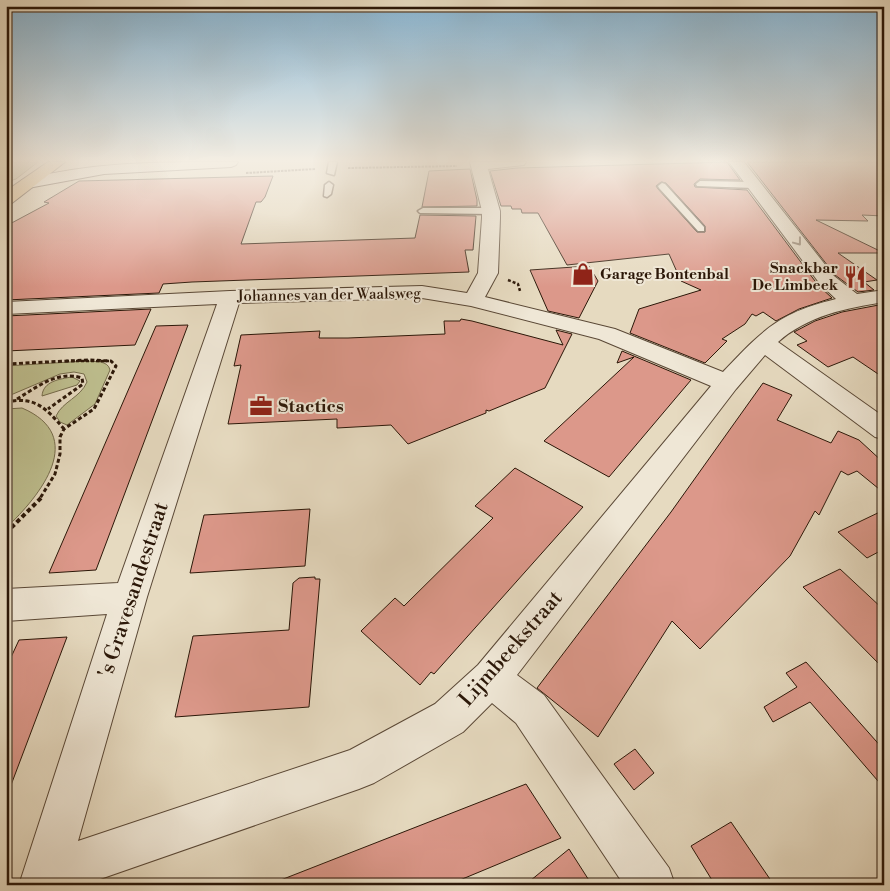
<svg xmlns="http://www.w3.org/2000/svg" width="890" height="891" font-family="'Libre Bodoni',serif">
<style>
.green{fill:#bdbd8d;stroke:#746a4a}
.building{fill:#dc988a;stroke:#2b1708;fill-rule:evenodd}
.lines{fill:none;stroke-linecap:round;stroke-linejoin:round}
.lane-casing{stroke:#5a4836;stroke-width:3}
.street-casing{stroke:#5a4836;stroke-width:2}
.secondary-casing{stroke:#2b1708;stroke-width:2}
.primary-casing{stroke:#2b1708;stroke-width:2}
.path-far3{stroke:#2b1708;stroke-width:2;stroke-dasharray:2.5 1;stroke-linecap:butt}
.path-far2{stroke:#2b1708;stroke-width:2.5;stroke-dasharray:3 2;stroke-linecap:butt}
.path-far1{stroke:#2b1708;stroke-width:3;stroke-dasharray:4 2.5;stroke-linecap:butt}
.path{stroke:#2b1708;stroke-width:4;stroke-dasharray:4.5 3;stroke-linecap:butt}
.lane{fill:#efe7d6;fill-rule:evenodd}
.street{fill:#efe7d6;fill-rule:evenodd}
.secondary{fill:#efe7d6;fill-rule:evenodd}
.primary{fill:#e3bd80;fill-rule:evenodd}
.oneway{stroke:#978979}
.labels{text-anchor:middle;dominant-baseline:central;stroke-width:4;stroke-linejoin:round;paint-order:stroke}
.far-poi-label{font-size:15px;font-weight:bold;fill:#2b1708;stroke:#efe7d6;text-anchor:end}
.far-street-label{font-size:15px;fill:#2b1708;stroke:#efe7d6}
.poi-label{font-size:18px;font-weight:bold;fill:#2b1708;stroke:#efe7d6;text-anchor:start}
.near-street-label{font-size:21px;fill:#2b1708;stroke:#efe7d6}
</style>
<rect width="100%" height="100%" fill="#e6dac0"/>
<filter id="stains"><feTurbulence type="fractalNoise" baseFrequency=".004" numOctaves="4"/><feColorMatrix values="0 0 0 0 .2 0 0 0 0 .09 0 0 0 0 .02 0 0 0 .5 -.17"/></filter>
<radialGradient id="worn" r=".72"><stop offset=".6" stop-color="#630" stop-opacity="0"/><stop offset="1" stop-color="#630" stop-opacity=".3"/></radialGradient>
<path class="green" d="M6,162H38L16,179L6,182Z
M86,361C95,362 108,360 110,370L95,404L67,425L60,422L56,416C63,401 80,398 87,382L84,374L74,372L60,374L6,397V366Z
M72,377L80,381L77,385L42,396C43,381 60,379 72,377Z
M22,408C88,436 41,495 6,528V409Z"/>
<path class="building" d="M727,162L740,180L700,179L694,184L695,187L747,190L818,285L832,298L799,309L776,321L763,312L756,316L752,314L745,324L722,339L727,341L705,363L630,333L639,309L701,290L681,281L669,254L567,265L538,213H522L521,209H512L511,206H501L490,171L517,168ZM661,182L666,183L705,226V232H697L658,189L656,186Z
M747,162H884V216L862,215L868,221L816,220L884,253H838L877,280L864,282L874,290L858,292L835,275Z
M470,169L477,200V206L422,207L429,171Z
M273,176L265,197L261,202H256L241,244L415,238L420,215L476,216L473,250H465L469,272L192,282L163,284L159,293L6,300V226L49,203L44,202L79,181Z
M589,266L598,281L579,318L548,311L530,270Z
M884,304V378L853,357L828,367L797,345L807,341L794,332L815,321L842,312Z
M151,309L135,345L6,351V316Z
M461,319L472,321L563,345L556,330L572,334L545,388L489,411L486,410V413L408,444L391,425L337,428V419L228,424L241,365L234,366L241,335L320,331L319,338H348L445,334L444,321H460Z
M188,325L96,570L49,573L156,326Z
M622,351L691,380L609,477L544,441L634,357L617,363Z
M763,383L792,395L777,420L831,443L838,431L859,440L884,463V493L857,471L848,475L841,471L819,515L815,511L790,556L700,649L672,621L598,737L537,688L671,512Z
M515,468L583,507L434,674L431,672L420,685L361,631L395,598L404,606L493,518L475,506Z
M310,509L305,566L190,573L204,515Z
M884,510V549L867,558L838,532Z
M840,569L884,610V669L803,587Z
M315,577V579H320L309,707L175,717L193,636L289,630L293,583L299,578Z
M67,637L8,793H6V668L19,640Z
M806,662L884,750V788L810,702L773,722L764,707L797,687L786,673Z
M635,749L654,773L634,790L614,764Z
M526,784L561,838L448,885H268Z
M731,822L774,885H715L691,846Z
M569,849L592,885H525Z"/>
<g class="lines">
<defs>
<path id="lane" d="M329,162H337L334,175L327,173Z
M700,181L754,182L758,185L754,188L697,186L696,184Z
M329,182L333,185L331,194L327,197L324,196L325,185Z
M662,183L665,184L704,227V231H698L659,188L658,186Z
M423,208H491L496,211L491,214L420,213L418,211Z"/>
<path id="street" d="M470,162H526L524,165L488,169L500,211V218L498,273L485,297L615,329L723,372C763,330 778,313 836,299L820,284L729,162H744L834,276L857,294L884,290V302C846,308 807,316 778,342L884,417V439L875,437L765,355L736,389L517,675L544,695L669,868L675,885H624L516,723L492,703L463,732L374,783L359,789L83,885H19L107,614L6,621V589L118,583L217,304L6,314V302L230,291L422,286L467,293L478,273L482,218V211ZM422,298L471,306L599,339L711,386L478,665L435,704L350,750L78,841L147,597L239,303Z"/>
<path id="secondary" d="M238,162L236,165L231,167L104,174L28,188L22,186L20,183L22,180C96,161 163,162 238,162Z"/>
<path id="primary" d="M48,162H65L12,203L6,204V191Z"/>
</defs>
<use href="#lane" class="lane-casing"/>
<use href="#street" class="street-casing"/>
<use href="#secondary" class="secondary-casing"/>
<use href="#primary" class="primary-casing"/>
<path class="path-far3" d="M348,168L457,166
M246,173L315,169"/>
<path class="path-far2" d="M508,280L518,284L520,291
M66,361H111"/>
<path class="path-far1" d="M6,364L89,360L111,361L116,366L94,409L64,429L60,437V454L55,474L39,500
M17,399C37,387 58,370 82,378L83,384L48,409
M6,402C35,396 46,408 64,429"/>
<path class="path" d="M6,533L41,498"/>
<use href="#lane" class="lane"/>
<use href="#street" class="street"/>
<use href="#secondary" class="secondary"/>
<use href="#primary" class="primary"/>
</g>
<defs><path id="oneway-chevron" d="M-2-3.5L2.5 0L-2 3.5" fill="none" stroke-width="1.6" stroke-linecap="round" stroke-linejoin="round" transform="scale(1.25)"/></defs>
<use class="oneway" href="#oneway-chevron" transform="translate(798 242) rotate(53)"/>
<linearGradient id="sky" x2="0" y2="1"><stop stop-color="#87b6d5"/><stop offset="0.56" stop-color="#f4eee3"/><stop offset="1" stop-color="#f4eee3" stop-opacity="0"/></linearGradient>
<rect width="890" height="287" fill="url(#sky)"/>
<defs>
<symbol id="shop-bare" viewBox="-9 -9 18 18"><path d="M-5-2.5h2.3a2.7 3.5 0 0 1 5.4 0H5L5.5 6h-11ZM-1.5-2.5h3a1.5 2.3 0 0 0-3 0Z" fill="#8f2418" stroke="#efe7d6" stroke-width="2.5" paint-order="stroke"/></symbol>
<symbol id="restaurant-bare" viewBox="-9 -9 18 18"><path d="M-5-6h1v4h1v-4h1v4h1v-4h1v5L-1.5 .5V6h-2V.5L-5-1ZM5-6V6H3V1.5H1.5Q1.5-4 5-6Z" fill="#8f2418" stroke="#efe7d6" stroke-width="2.5" paint-order="stroke"/></symbol>
<symbol id="office-bare" viewBox="-9 -9 18 18"><path d="M-6-3h4V-5.5h4V-3h4V5H-6ZM-1-4.5V-3h2v-1.5ZM-6 0V1H6V0Z" fill="#8f2418" stroke="#efe7d6" stroke-width="2.5" paint-order="stroke"/></symbol>
</defs>
<g fill-rule="evenodd">
<use href="#shop-bare" x="567" y="258" width="32" height="32"/>
<use href="#restaurant-bare" x="839" y="261" width="32" height="32"/>
<use href="#office-bare" x="245" y="390" width="32" height="32"/>
</g>
<g class="labels">
<g class="far-poi-label">
<text x="838" y="268">Snackbar<tspan x="838" dy="17">De Limbeek</tspan></text>
<text x="600" y="274" text-anchor="start">Garage Bontenbal</text>
</g>
<g class="far-street-label">
<text transform="translate(329 295) rotate(-1)">Johannes van der Waalsweg</text>
</g>
<g class="poi-label">
<text x="278" y="406">Stactics</text>
</g>
<g class="near-street-label">
<text transform="translate(134 590) rotate(-72)">'s Gravesandestraat</text>
<text transform="translate(511 649) rotate(-49)">Lijmbeekstraat</text>
</g>
</g>
<rect width="890" height="891" fill="none" stroke="#e6dac0" stroke-width="25"/>
<rect x="8" y="8" width="875" height="876" fill="none" stroke="#2b1708" stroke-width="2.5"/>
<rect x="12" y="12" width="865" height="866" fill="none" stroke="#2b1708"/>
<rect width="100%" height="100%" filter="url(#stains)"/>
<rect width="100%" height="100%" fill="url(#worn)"/>
</svg>
